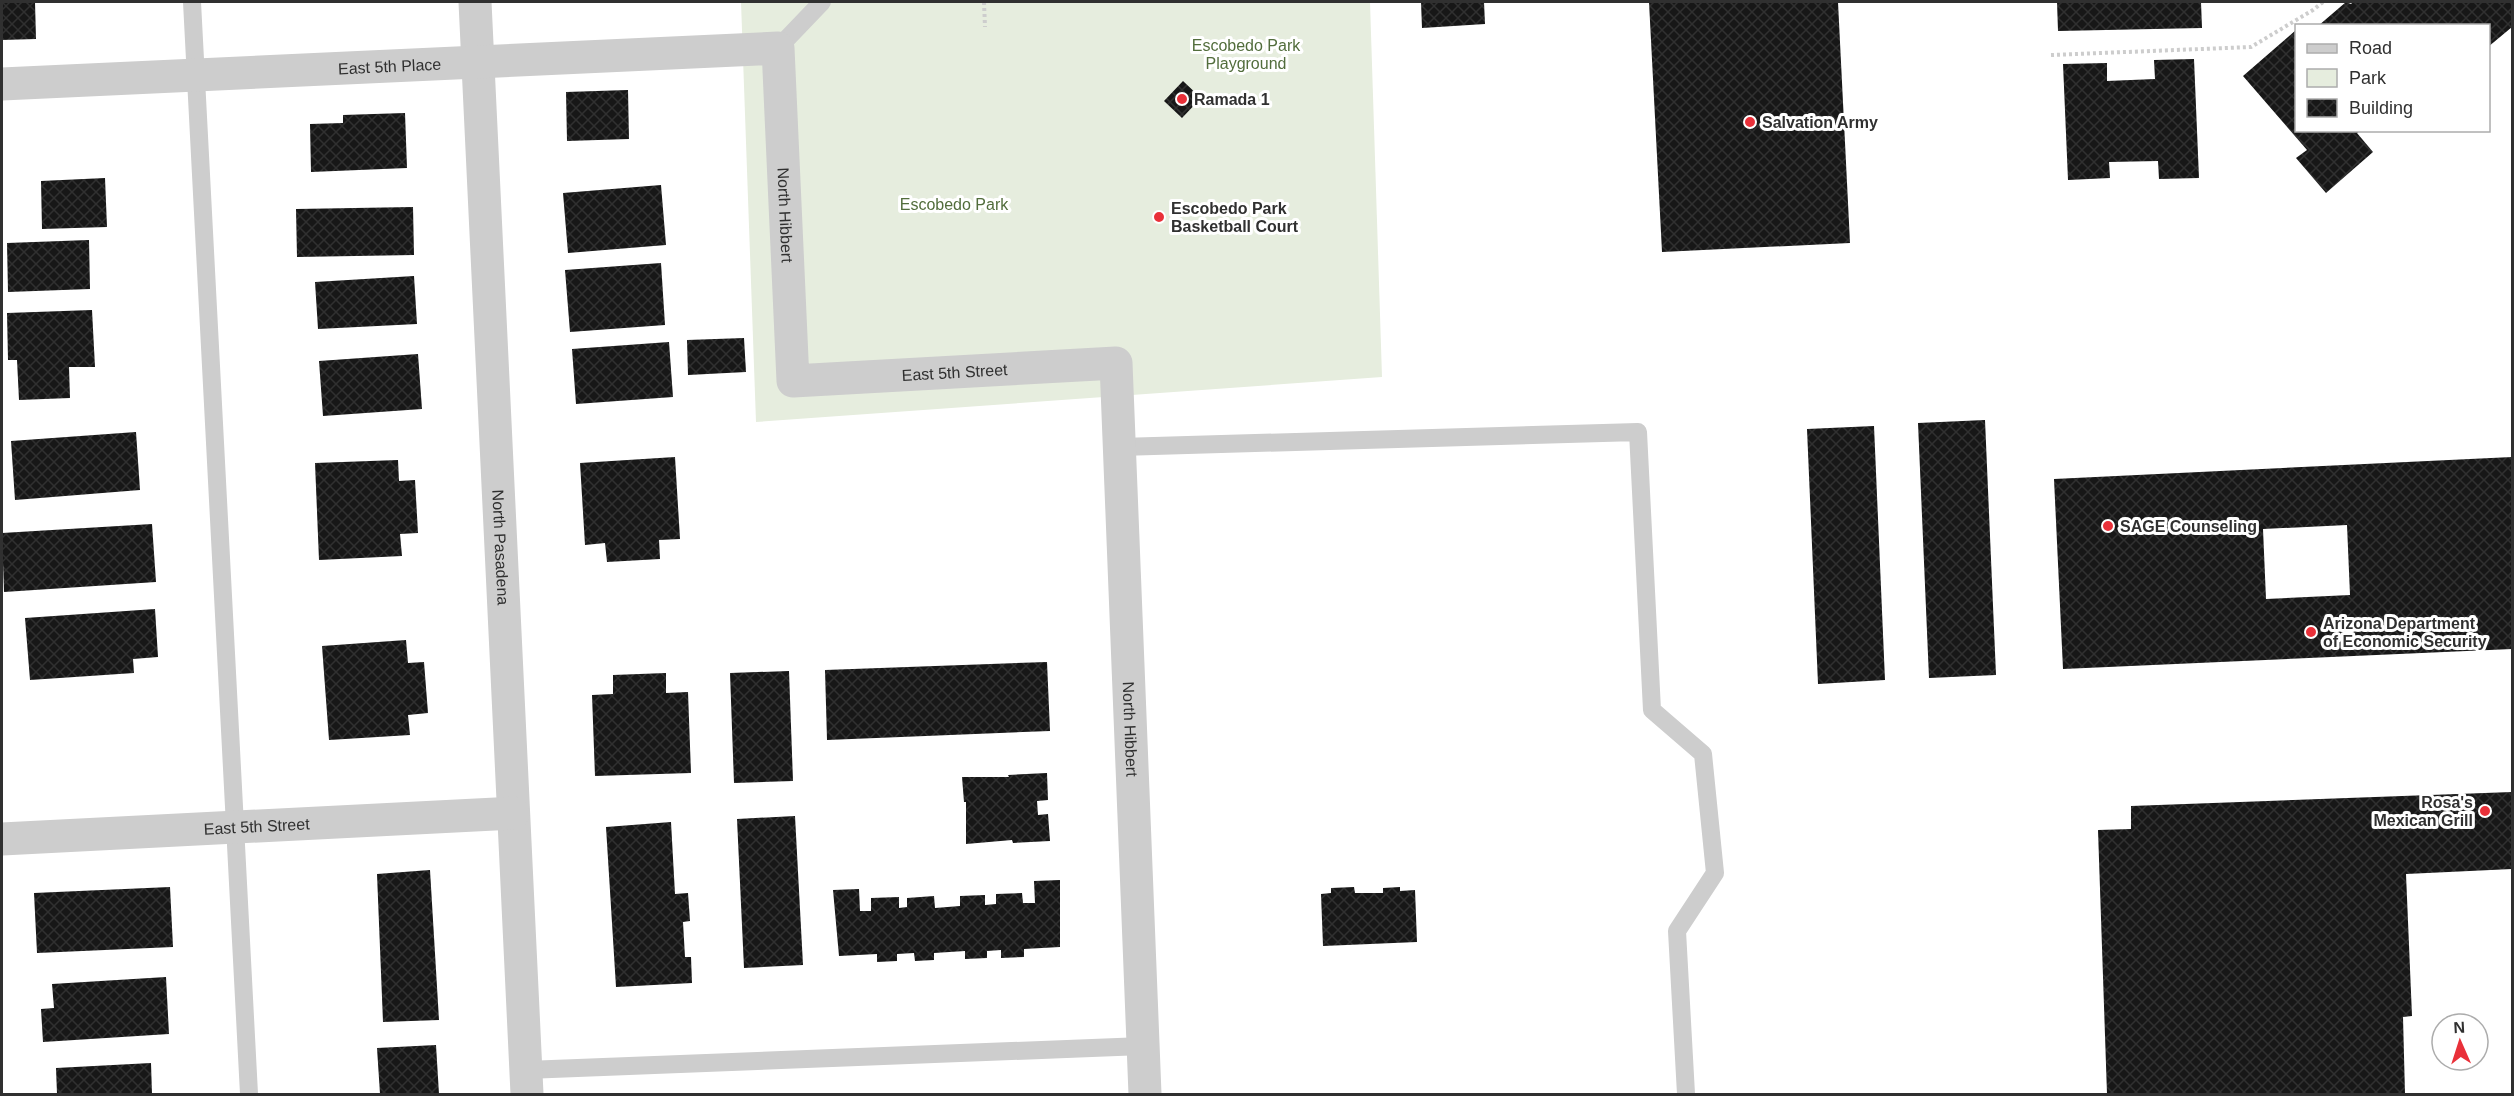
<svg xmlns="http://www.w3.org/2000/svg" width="2514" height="1096" font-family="Helvetica,sans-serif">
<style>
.park{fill:#e6edde}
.building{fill:url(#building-cross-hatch);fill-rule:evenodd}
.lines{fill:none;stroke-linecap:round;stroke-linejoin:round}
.path{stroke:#cdcdcd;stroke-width:4;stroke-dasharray:3 3;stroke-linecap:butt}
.service{stroke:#cdcdcd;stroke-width:18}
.minor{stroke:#cdcdcd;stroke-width:33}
.poi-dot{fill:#e93039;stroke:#fff;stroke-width:2}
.labels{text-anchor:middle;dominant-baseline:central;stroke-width:6;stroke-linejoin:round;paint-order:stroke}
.park-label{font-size:16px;fill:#526d3c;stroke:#fff}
.street-label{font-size:16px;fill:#303030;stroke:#fff}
.poi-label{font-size:16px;font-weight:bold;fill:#303030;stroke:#fff;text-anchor:start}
</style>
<defs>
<pattern id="building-cross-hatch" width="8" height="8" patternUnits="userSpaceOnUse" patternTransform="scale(1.5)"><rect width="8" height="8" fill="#171717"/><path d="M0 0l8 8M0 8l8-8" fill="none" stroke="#303030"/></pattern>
</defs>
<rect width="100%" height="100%" fill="#fff"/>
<path class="park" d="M741,2H1370L1382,377L756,422Z"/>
<path class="building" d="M2,2H35L36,39L2,40Z
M1421,2H1484L1485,24L1422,28Z
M1649,2H1838L1850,243L1662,252Z
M2057,2H2201L2202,28L2058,31Z
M2346,2L2351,4L2353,2H2512V27L2488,47V26H2318Z
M2296,30V130H2361L2357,133L2373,152L2326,193L2296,158L2307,150L2243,76Z
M2194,59L2199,178L2159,179L2158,161L2109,162L2110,178L2068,180L2063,64L2107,63V81L2155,79L2154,60Z
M1183,81L1201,98L1182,118L1164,101Z
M628,90L629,139L567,141L566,92Z
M405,113L407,168L311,172L310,124L343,123V115Z
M105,178L107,227L42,229L41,181Z
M661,185L666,245L568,253L563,193Z
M413,207L414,255L297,257L296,209Z
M89,240L90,289L8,292L7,243Z
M661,263L665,325L570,332L565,270Z
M414,276L417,324L318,329L315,282Z
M92,310L95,367H69L70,398L19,400L17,360H8L7,313Z
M744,338L746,372L688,375L687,340Z
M669,342L673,397L576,404L572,349Z
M418,354L422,409L323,416L319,361Z
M1985,420L1996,675L1929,678L1918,423Z
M1874,426L1885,680L1818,684L1807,429Z
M136,432L140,490L15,500L11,441Z
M675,457L680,539L659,540L660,559L607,562L605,543L585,545L580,463Z
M2512,457V649L2063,669L2054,479ZM2347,525L2350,595L2266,599L2263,529Z
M398,460L399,481L415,480L418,533L400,534L402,556L319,560L315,463Z
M152,524L156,582L4,592L2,533Z
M155,609L158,657L133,659L134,673L30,680L25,618Z
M406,640L408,663L424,662L428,713L408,715L410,735L329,740L322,646Z
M1047,662L1050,731L827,740L825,670Z
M789,671L793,781L734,783L730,673Z
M666,673V693L688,692L691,773L595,776L592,695L613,694V675Z
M1047,773L1048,800L1037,801L1038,815L1048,814L1050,841L1013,843L1012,840L966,844V802H964L962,777H1009L1008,775Z
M2512,792V869L2406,874L2412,1016L2403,1017L2405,1094H2107L2098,830L2131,829V806Z
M795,816L803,965L744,968L737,819Z
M671,822L675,894L688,893L690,921L683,922L685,957H691L692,983L616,987L606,827Z
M430,870L439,1020L383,1022L377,874Z
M1060,880V947L1024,949V957L1001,958V950L987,951V958L965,959V951L934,953V960L915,961L914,953L897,954V961L877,962V954L839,956L833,890L859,889L860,911H871V898L899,897V908L907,907V898L934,896L935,908L960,906V896L985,895V905L996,904V894L1022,893L1023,903H1035L1034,881Z
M170,887L173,947L37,953L34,893Z
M1354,887L1355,893H1383V888L1400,887V891L1415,890L1417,942L1323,946L1321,894L1331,893V888Z
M166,977L169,1034L43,1042L41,1009L54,1008L52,984Z
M436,1045L439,1094H380L377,1048Z
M151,1063L152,1094H57L56,1068Z"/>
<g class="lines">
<path class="path" d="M984,2L985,27
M2051,55L2251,47L2313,10L2323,2"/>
<path class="service" d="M192,2L249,1094
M778,48L822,2
M1120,447L1638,432L1652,710L1703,754L1715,873L1677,931L1686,1094
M526,1070L1143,1046"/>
<g class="minor">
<path id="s1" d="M475,2L527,1094"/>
<path id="s2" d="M2,84L778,48L793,381L1116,363L1145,1094"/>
<path id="s3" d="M2,839L513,813"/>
</g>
</g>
<g class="poi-dot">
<circle cx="1182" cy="99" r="6"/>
<circle cx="1750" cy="122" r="6"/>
<circle cx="1159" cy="217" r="6"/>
<circle cx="2108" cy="526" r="6"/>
<circle cx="2311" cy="632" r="6"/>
<circle cx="2485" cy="811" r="6"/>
</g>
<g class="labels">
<g class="park-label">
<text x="1246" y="45">Escobedo Park<tspan x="1246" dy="18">Playground</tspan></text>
<text x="954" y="204">Escobedo Park</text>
</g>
<g class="street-label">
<text stroke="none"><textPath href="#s2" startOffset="388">East 5th Place</textPath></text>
<text stroke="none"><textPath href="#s2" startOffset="944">North Hibbert</textPath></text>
<text stroke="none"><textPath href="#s2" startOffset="1272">East 5th Street</textPath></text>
<text stroke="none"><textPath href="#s1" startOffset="546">North Pasadena</textPath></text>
<text stroke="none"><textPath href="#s2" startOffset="1800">North Hibbert</textPath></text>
<text stroke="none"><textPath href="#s3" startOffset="255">East 5th Street</textPath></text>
</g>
<g class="poi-label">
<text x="1194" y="99">Ramada 1</text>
<text x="1762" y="122">Salvation Army</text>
<text x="1171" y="208">Escobedo Park<tspan x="1171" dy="18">Basketball Court</tspan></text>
<text x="2120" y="526">SAGE Counseling</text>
<text x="2323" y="623">Arizona Department<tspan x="2323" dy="18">of Economic Security</tspan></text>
<text x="2473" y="802" text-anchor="end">Rosa's<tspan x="2473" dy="18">Mexican Grill</tspan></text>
</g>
</g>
<rect width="2514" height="1096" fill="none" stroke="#303030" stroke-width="6"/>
<rect x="2295" y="24" width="195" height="108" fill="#ffffff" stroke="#acacac" stroke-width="1.5"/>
<rect x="2307" y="44" width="30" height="9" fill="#cdcdcd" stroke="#acacac" stroke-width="1.5"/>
<text x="2349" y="54" font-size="18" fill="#303030">Road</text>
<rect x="2307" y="69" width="30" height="18" fill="#e6edde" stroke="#acacac" stroke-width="1.5"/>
<text x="2349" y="84" font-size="18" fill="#303030">Park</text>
<rect x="2307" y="99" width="30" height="18" fill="url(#building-cross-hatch)" stroke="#acacac" stroke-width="1.5"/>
<text x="2349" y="114" font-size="18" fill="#303030">Building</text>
<g transform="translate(2460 1042) rotate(357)"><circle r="28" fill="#ffffff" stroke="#acacac" stroke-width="1.5"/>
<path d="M0-4.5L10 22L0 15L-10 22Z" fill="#e93039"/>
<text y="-9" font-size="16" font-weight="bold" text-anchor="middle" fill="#303030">N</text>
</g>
</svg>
